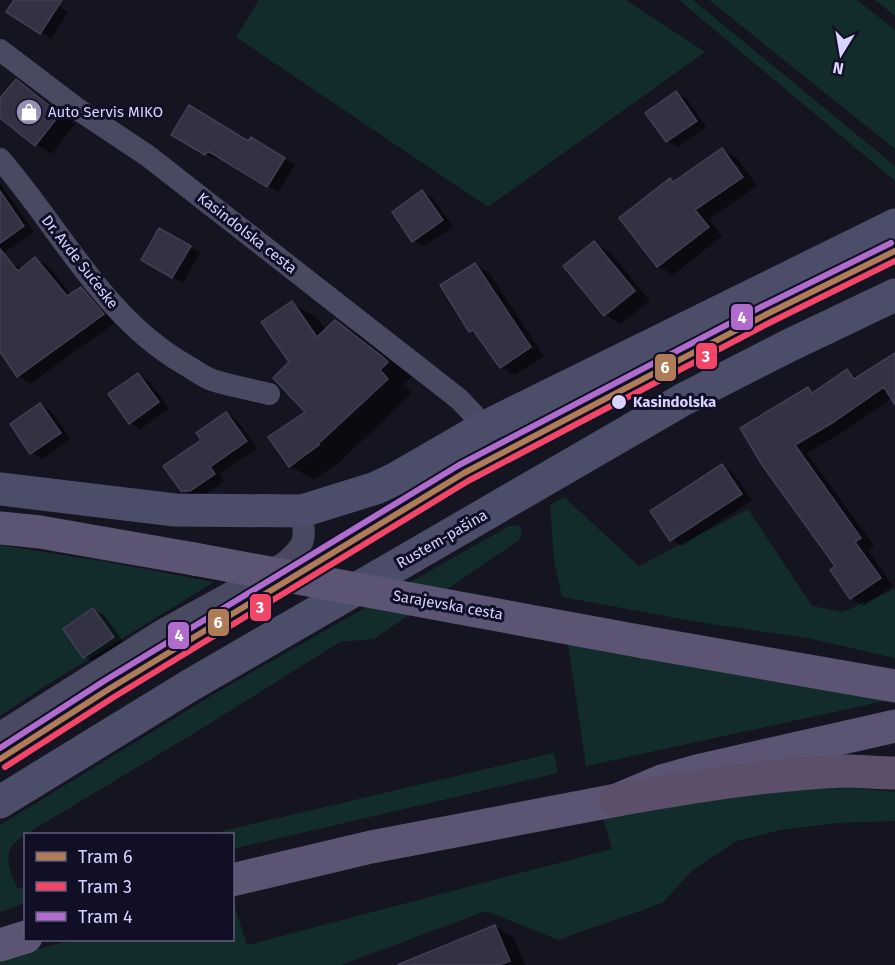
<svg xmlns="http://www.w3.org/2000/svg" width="895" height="965" font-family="'Fira Sans',sans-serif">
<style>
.green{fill:#122c2b}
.shadow{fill:#0007}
.building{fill:#333243;stroke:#413f54;stroke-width:1.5}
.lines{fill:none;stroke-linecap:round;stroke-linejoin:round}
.minor{stroke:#494a62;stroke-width:22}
.secondary{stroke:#4c4d68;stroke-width:33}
.primary{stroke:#5c5473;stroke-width:33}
.trunk{stroke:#5c4f6a;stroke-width:33}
.primary-bridge{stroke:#5c5473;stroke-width:33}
.tram-1-casing{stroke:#110f26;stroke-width:10}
.tram-2-casing{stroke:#110f26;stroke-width:10}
.tram-3-casing{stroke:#110f26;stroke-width:10}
.tram-1{stroke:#b07c57;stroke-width:6}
.tram-2{stroke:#f34667;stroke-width:6}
.tram-3{stroke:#b06ccc;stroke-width:6}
.stop-dot{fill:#d6d4ff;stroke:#110f26;stroke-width:2}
.labels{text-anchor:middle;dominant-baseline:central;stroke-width:6;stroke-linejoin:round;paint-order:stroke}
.poi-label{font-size:15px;fill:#d6d4ff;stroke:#110f26;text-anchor:start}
.street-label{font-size:15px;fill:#d6d4ff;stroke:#110f26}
.stop-label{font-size:15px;font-weight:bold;fill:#d6d4ff;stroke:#110f26;text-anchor:start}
.line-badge{stroke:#110f26;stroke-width:2}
.badge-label{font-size:16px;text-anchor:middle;font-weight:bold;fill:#fff}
</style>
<rect width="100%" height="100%" fill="#151421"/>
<path class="green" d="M259,0H626L705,52L488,207L236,37Z
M679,0H693L895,166V181Z
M709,0H857L895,30V149Z
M875,0H895V16Z
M564,497L639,566L748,509L812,606L843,612L895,589V658L807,638L698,622L562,597L554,559L550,505Z
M515,525L519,526L522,530L519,540L374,639L340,642L201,729L26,834C22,838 14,842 11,847C4,860 12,877 18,889L25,887V903L0,912V825L219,691L509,526Z
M0,545L108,562L214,582L42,688L0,716Z
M568,644L894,699L586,766Z
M554,753L558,773L233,849L232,834H210Z
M855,788L895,792V821L837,823L781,830L737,841L693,870L662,903L558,940L486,911L341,965H0V959L73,940H232L233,901L247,945L612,849L603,818L770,790Z"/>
<path class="shadow" d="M16,0H50L68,12L51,39L41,32Z
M16,81L32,90L75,124L52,154L36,144L0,116V101Z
M676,93L687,99L706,127L678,147L667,141Z
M173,135L249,143L252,139L295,165L278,192L219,156L216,160Z
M722,150L737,158L757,186L709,219L722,236L673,275L658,266L621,219L670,180L675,183Z
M0,183L34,232L5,252L0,249Z
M422,192L433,198L453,227L424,246L413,240Z
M160,230L200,253L183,283L143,260Z
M594,243L610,252L650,301L621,324L605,315Z
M35,259L48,266L72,295L81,289L94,296L116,322L31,383L18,376L0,350V267L8,261L22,269Z
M475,265L489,273L544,356L515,375L501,367L479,336L470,331Z
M292,303L316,317L326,330L336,321L360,336L412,377L403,384L412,393L342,460L314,480L290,466L307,412L291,363Z
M895,355V396L846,430L807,453L874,546L868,550L893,586L864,606L851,598L837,566L764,464L808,389L815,393L847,371L859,378Z
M138,375L149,381L169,409L140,429L130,422Z
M40,405L51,411L71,439L42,459L32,453Z
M227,414L237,420L257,448L219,474L224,481L201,497H193L182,490L203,440Z
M722,466L732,472L752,500L682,546L672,539Z
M93,609L104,615L124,643L95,663L85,657L65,629Z
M495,926L514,938L525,965H398Z"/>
<path class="building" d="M14,0H62L40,34L6,12Z
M16,79L60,114L35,146L0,118V98Z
M676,91L697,121L666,142L645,113Z
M189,105L248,141L251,137L285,158L267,187L208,151L205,155L171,135Z
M722,148L743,177L695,210L709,227L657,267L619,218L670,178L673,182Z
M422,190L443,220L412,242L392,212Z
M0,191L24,226L0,243Z
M159,228L191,246L172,278L141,260Z
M594,241L635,291L604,316L563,266Z
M0,249L18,271L35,257L67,296L81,287L104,314L17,377L0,352Z
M475,263L531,347L500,368L473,330L469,332L440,285Z
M292,301L317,337L335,320L383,357L388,362L380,370L388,379L318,444L319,445L289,467L268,437L305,412L273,378L289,362L261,322Z
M895,353V405L884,387L832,423L795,445L861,538L855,542L881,578L850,599L830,570L835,566L762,465L740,428L808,387L812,393L847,369L854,379Z
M138,373L159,402L129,424L108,394Z
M40,403L61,433L30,454L10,424Z
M226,412L247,441L210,467L215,474L190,491H181L163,466L201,440L196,433Z
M722,464L742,494L670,541L650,511Z
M93,608L114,637L83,658L63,629Z
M495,925L510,961L499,965H397Z"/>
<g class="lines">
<path class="minor" d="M0,50L79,110L148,156L459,399L476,417L483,428
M0,159C60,228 103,317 184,364C193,369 202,376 212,380C230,386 250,389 269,394
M0,733L159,632L284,563C307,543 305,541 302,511"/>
<path class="secondary" d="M0,489L175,510L302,511L376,488L395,479L483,428L895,225
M0,802L189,686L684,399L790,345L895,295"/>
<path class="primary" d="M0,528L40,532L194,559
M644,642L895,686
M232,880L371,847L617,800L662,781L701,770L895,726
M0,945L26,937"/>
<path class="trunk" d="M617,800C692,787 768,774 845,771C861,771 878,773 895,773"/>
<path class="primary-bridge" d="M194,559L644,642"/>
<defs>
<path id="tram-1" d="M0,759L109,689L464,473L767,314L895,251"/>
<path id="tram-2" d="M5,767L114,697L468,481L771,322L895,261"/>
<path id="tram-3" d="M0,748L104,681L459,465L763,306L891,243"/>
</defs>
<use href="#tram-1" class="tram-1-casing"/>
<use href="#tram-2" class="tram-2-casing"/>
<use href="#tram-3" class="tram-3-casing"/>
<use href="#tram-1" class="tram-1"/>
<use href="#tram-2" class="tram-2"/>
<use href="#tram-3" class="tram-3"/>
</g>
<defs>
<symbol id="shop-disc" viewBox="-11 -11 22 22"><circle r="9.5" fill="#9291b1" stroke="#110f26"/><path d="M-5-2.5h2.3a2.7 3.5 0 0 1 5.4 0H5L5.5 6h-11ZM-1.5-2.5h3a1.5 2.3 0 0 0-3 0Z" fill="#fff"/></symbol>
</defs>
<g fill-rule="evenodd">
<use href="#shop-disc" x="14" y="97" width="30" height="30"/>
</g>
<circle class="stop-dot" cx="619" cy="402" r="8"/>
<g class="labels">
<g class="poi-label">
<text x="48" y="112">Auto Servis MIKO</text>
</g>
<g class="street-label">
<text transform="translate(247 233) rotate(38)">Kasindolska cesta</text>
<text transform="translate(80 262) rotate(52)">Dr. Avde Sućeske</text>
<text transform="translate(442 539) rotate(-30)">Rustem-pašina</text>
<text transform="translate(448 605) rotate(10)">Sarajevska cesta</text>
</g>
<g class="stop-label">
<text x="633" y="402">Kasindolska</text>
</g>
</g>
<g class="line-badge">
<rect x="730" y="303" width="24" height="28" rx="6" fill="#b06ccc"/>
<rect x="695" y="342" width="23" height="28" rx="6" fill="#f34667"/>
<rect x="654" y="353" width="23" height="29" rx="6" fill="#b07c57"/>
<rect x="249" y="593" width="23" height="29" rx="6" fill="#f34667"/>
<rect x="207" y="608" width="23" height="29" rx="6" fill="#b07c57"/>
<rect x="167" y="621" width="23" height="29" rx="6" fill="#b06ccc"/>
</g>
<g class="badge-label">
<text x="742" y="323">4</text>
<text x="706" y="362">3</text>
<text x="665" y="373">6</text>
<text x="260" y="613">3</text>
<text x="218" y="628">6</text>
<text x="179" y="641">4</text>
</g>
<rect x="24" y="833" width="210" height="108" fill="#110f26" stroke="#605e7d" stroke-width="1.5"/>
<rect x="36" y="852" width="30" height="9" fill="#b07c57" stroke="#605e7d" stroke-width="1.5"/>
<text x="78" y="863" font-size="18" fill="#d6d4ff">Tram 6</text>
<rect x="36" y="882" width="30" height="9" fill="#f34667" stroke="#605e7d" stroke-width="1.5"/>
<text x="78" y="893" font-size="18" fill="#d6d4ff">Tram 3</text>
<rect x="36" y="912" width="30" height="9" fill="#b06ccc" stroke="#605e7d" stroke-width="1.5"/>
<text x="78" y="923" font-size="18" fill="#d6d4ff">Tram 4</text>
<g transform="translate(841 54) rotate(191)" stroke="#110f26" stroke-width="4.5" paint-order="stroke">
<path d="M0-4.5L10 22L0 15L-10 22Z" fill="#d6d4ff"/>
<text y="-9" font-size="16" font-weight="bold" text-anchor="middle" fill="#d6d4ff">N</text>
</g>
</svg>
